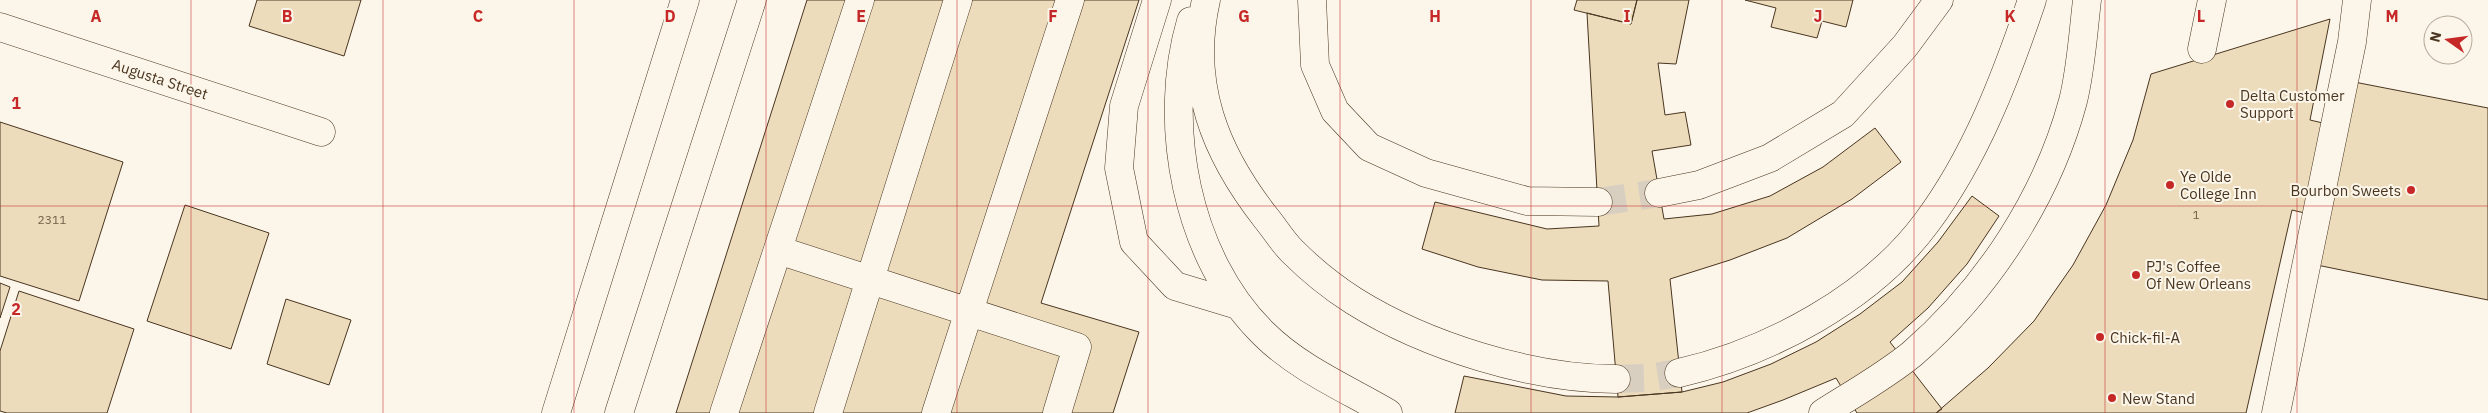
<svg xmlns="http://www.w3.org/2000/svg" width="2488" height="413" font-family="'IBM Plex Sans',sans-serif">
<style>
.building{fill:#ecdcbc;stroke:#4a3520}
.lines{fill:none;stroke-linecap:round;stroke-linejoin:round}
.minor-tunnel{stroke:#d8cfc1;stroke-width:28;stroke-dasharray:28 14;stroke-linecap:butt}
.major-tunnel{stroke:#d8cfc1;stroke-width:28;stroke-dasharray:28 14;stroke-linecap:butt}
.minor-casing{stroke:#4a3520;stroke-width:29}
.major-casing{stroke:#4a3520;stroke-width:29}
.minor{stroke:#fbf6e9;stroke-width:28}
.major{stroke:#fbf6e9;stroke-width:28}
.grid{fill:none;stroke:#c62828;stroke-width:1;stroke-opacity:0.55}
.poi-dot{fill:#c62828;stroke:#fbf6e9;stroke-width:2}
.labels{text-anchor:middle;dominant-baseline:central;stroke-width:4;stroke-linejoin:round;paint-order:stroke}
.number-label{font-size:12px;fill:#725f47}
.street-label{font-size:15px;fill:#4a3520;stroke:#fbf6e9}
.poi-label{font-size:15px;fill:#4a3520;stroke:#fbf6e9;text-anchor:start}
.grid-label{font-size:16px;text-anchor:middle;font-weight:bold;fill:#c62828;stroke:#fbf6e9;stroke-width:4;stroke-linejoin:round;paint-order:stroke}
</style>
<rect width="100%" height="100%" fill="#fbf6e9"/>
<path class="building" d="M257,0H361L344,56L249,26Z
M807,0H1139L1041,303L1139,332L1113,413H676Z
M1577,0H1637L1631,24L1574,10Z
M1637,0H1689L1676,64L1658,63L1665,115L1685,112L1691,145L1652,151L1664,219L1712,214L1770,196L1823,167L1875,128L1901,162L1852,199L1787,238L1730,260L1670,279L1682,392L1618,397L1608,281L1542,280L1478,267L1422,249L1435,202L1547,229L1599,226L1587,13L1631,24Z
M1745,0H1853L1846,27L1822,21L1817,38L1771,27L1776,8Z
M2330,19L2310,120L2340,127L2349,81L2488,108V300L2312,264L2321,217L2292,210L2246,413H1936L1988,368L2034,321L2073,265L2106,205L2133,140L2151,74Z
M0,122L123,162L79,301L0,276Z
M1972,196L1999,216L1967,264L1928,308L1890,342L1942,409L1936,413H1857L1836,378L1783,400L1747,413H1455L1464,376L1566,396L1618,397L1682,392L1723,382L1771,364L1816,342L1860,314L1902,282L1938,242Z
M185,205L269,233L231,349L147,321Z
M0,283L10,287L0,318Z
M19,291L134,329L107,413H7L0,411V351Z
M286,299L351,320L329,385L267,364Z"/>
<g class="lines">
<path class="minor-tunnel" d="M1598,202L1659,193"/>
<path class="major-tunnel" d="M1616,379L1647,378L1679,373"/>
<defs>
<path id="minor" d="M1157,0L1124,106L1119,168L1134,242L1175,286L1238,305
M1312,0L1315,65L1335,111L1369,147L1426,173L1527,201L1598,202
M0,27L321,132
M2202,49L2212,0
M1659,193L1699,185L1770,158L1843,114L1905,46L1939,0
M778,250L1077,347L1057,413
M724,413L860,0
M828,413L958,0
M936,413L1070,0
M2276,413L2352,42L2357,0"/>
<path id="major" d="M1206,0C1187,84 1215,153 1266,218C1275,229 1282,241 1292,251C1310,269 1332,287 1354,301C1426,346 1532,379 1616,379
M1191,21C1161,123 1186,258 1264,334C1298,368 1347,389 1388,413
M1679,373C1770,352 1871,298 1927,222C1976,156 2006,77 2032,0
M556,413L685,0
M619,413L752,0
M1823,413C1853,394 1885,376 1912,354C1987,289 2047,198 2073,101C2081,69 2083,34 2087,0"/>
</defs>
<use href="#minor" class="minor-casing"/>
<use href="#major" class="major-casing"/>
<use href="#minor" class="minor"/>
<use href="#major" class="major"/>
</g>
<path class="grid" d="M191,0V413M383,0V413M574,0V413M766,0V413M957,0V413M1148,0V413M1340,0V413M1531,0V413M1722,0V413M1914,0V413M2105,0V413M2297,0V413M0,206H2488"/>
<g class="poi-dot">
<circle cx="2230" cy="104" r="5"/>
<circle cx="2170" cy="185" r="5"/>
<circle cx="2411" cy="190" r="5"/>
<circle cx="2136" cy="275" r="5"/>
<circle cx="2100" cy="337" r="5"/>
<circle cx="2112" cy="398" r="5"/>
</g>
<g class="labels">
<g class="number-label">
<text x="2196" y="214">1</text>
<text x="52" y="219">2311</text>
</g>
<g class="street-label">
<text transform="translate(160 79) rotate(18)">Augusta Street</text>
</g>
<g class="poi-label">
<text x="2240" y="95">Delta Customer<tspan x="2240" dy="17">Support</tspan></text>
<text x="2180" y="176">Ye Olde<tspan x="2180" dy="17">College Inn</tspan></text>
<text x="2401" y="190" text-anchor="end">Bourbon Sweets</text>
<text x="2146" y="266">PJ's Coffee<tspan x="2146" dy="17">Of New Orleans</tspan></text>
<text x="2110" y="337">Chick-fil-A</text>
<text x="2122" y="398">New Stand</text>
</g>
</g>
<g class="grid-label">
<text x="96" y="22">A</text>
<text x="287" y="22">B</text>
<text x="478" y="22">C</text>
<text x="670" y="22">D</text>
<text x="861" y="22">E</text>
<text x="1053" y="22">F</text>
<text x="1244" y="22">G</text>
<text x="1435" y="22">H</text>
<text x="1627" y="22">I</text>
<text x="1818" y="22">J</text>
<text x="2010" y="22">K</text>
<text x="2201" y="22">L</text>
<text x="2392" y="22">M</text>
<text x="16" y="109">1</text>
<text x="16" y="315">2</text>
</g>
<g transform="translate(2448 40) rotate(284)"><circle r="24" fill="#fbf6e9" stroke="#b4a999"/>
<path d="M0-4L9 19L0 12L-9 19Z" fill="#c62828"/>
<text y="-8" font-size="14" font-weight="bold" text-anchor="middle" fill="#4a3520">N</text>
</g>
</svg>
